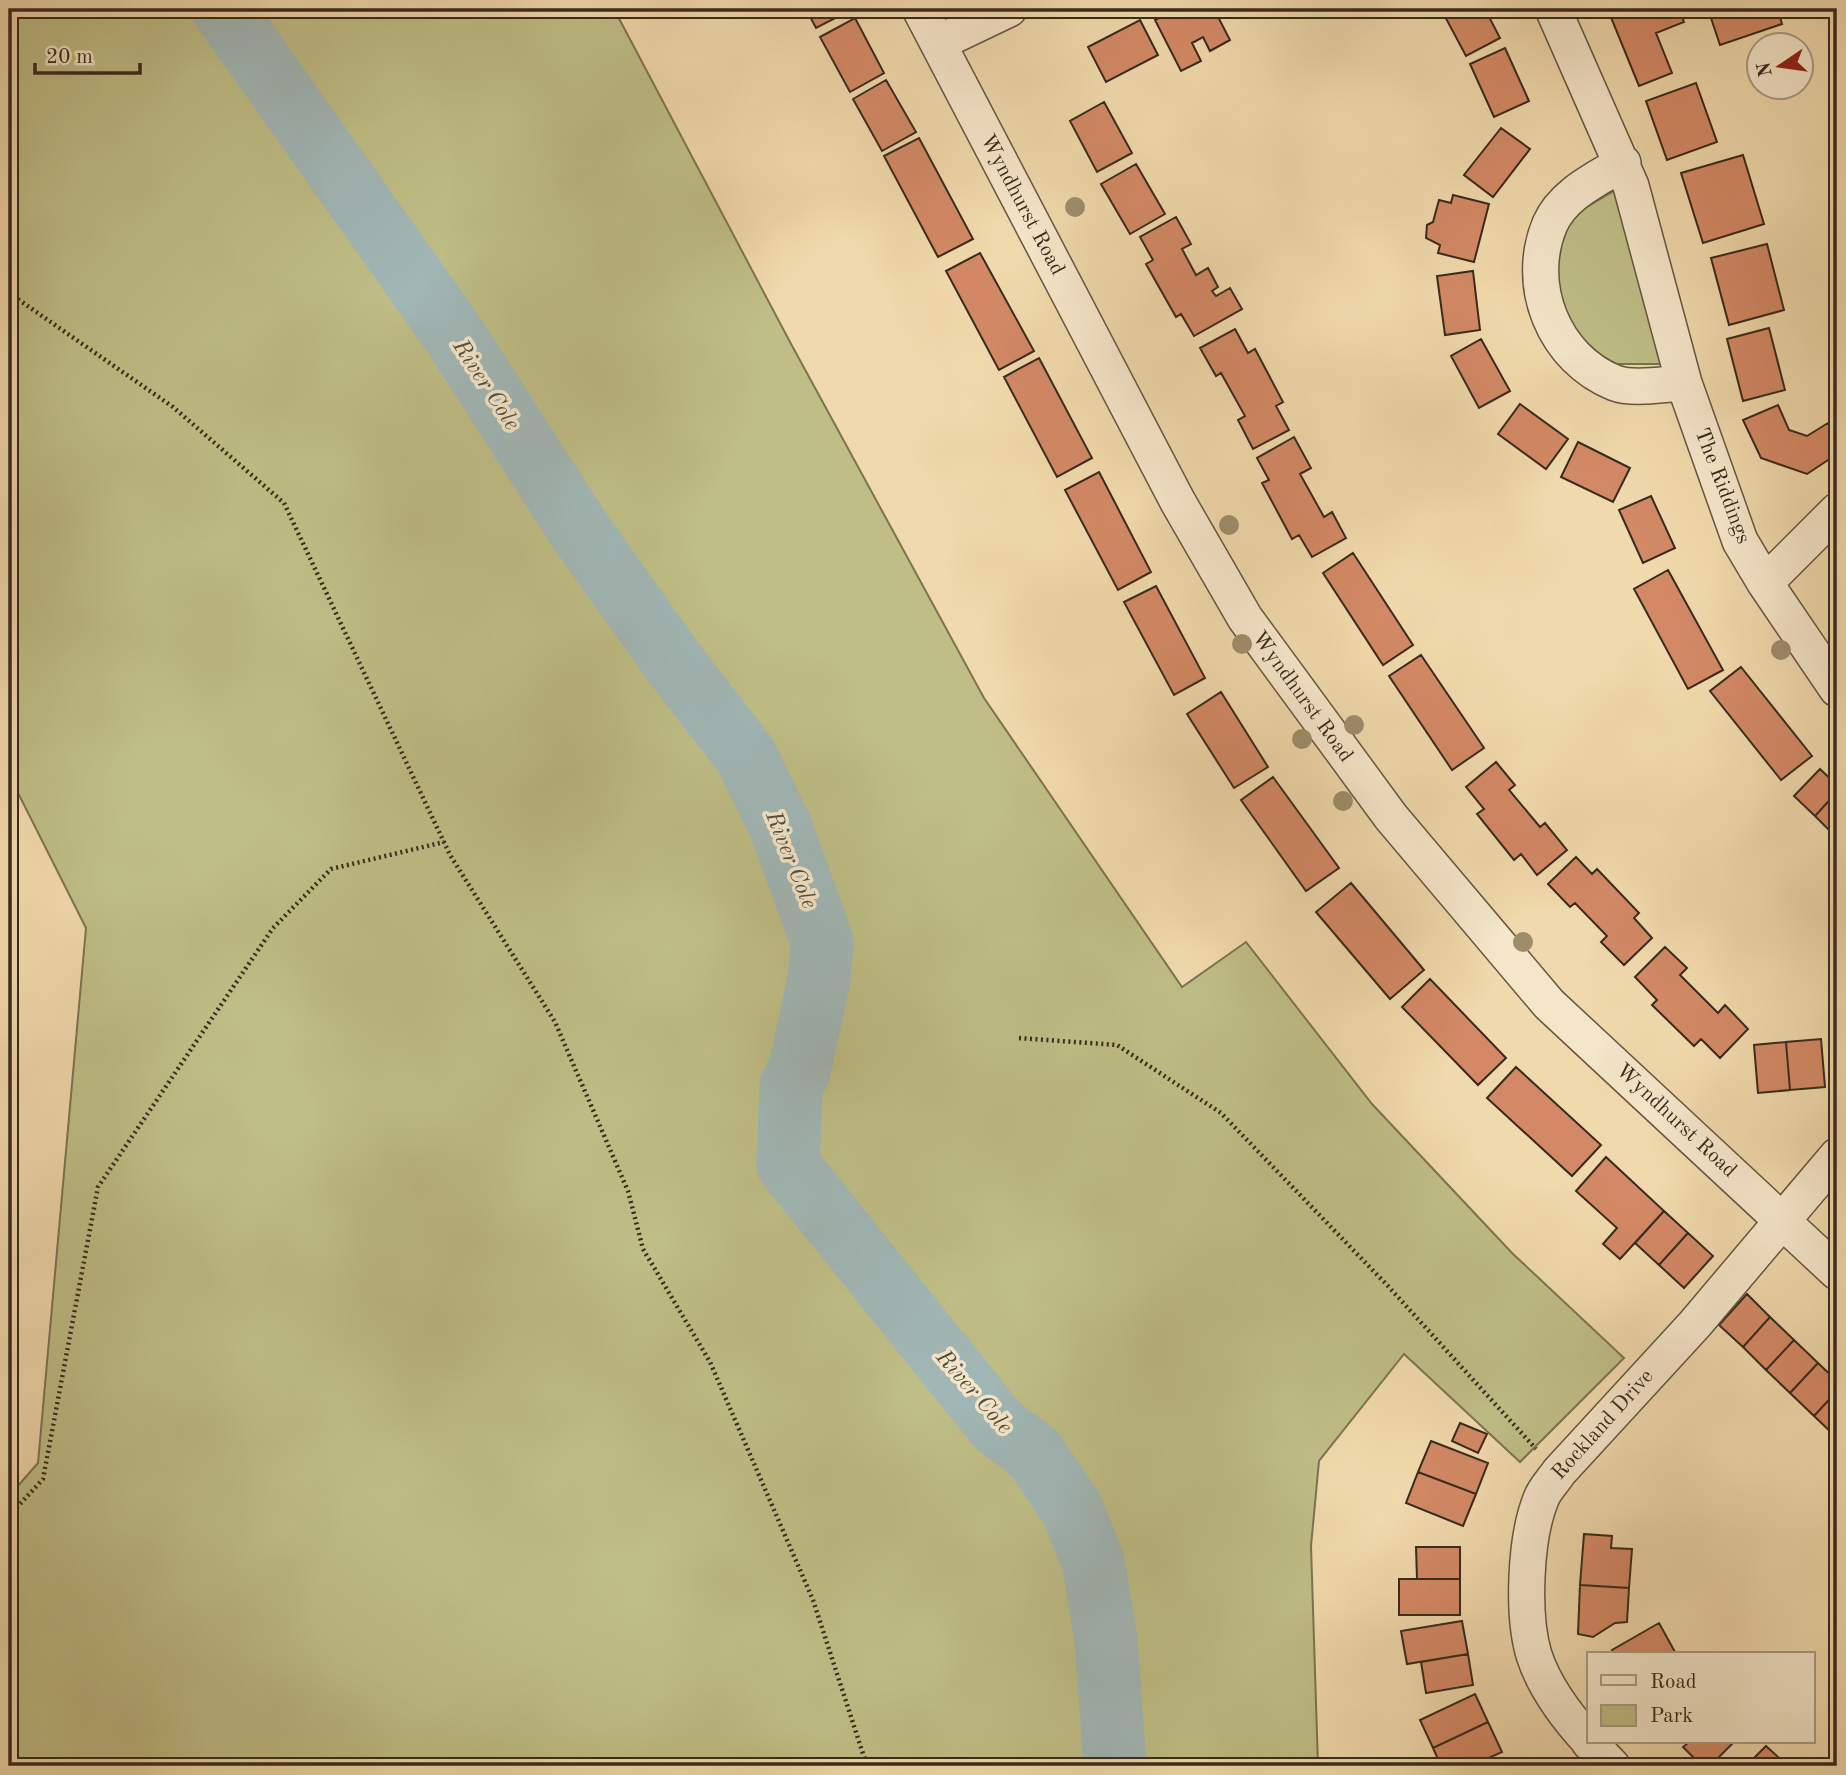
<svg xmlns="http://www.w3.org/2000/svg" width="1846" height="1775" font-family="'Old Standard TT',serif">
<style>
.green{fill:#bfbe86;stroke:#7c7451;stroke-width:2}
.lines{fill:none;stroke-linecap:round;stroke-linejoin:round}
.river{stroke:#a1b7b6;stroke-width:63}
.building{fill:#d38965;stroke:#382a1c;stroke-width:2}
.minor-casing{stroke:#665640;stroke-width:38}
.path{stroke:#382a1c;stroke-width:4.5;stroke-dasharray:2 3.5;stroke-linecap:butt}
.minor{stroke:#f5e6c9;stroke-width:35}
.tree{fill:#9e8d6b}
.labels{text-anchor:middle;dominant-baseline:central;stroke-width:7;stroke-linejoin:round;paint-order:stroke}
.street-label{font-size:21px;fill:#382a1c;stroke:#f5e6c9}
.water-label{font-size:23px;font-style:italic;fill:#524d42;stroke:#f5e6c9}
</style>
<rect width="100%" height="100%" fill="#f0d9ac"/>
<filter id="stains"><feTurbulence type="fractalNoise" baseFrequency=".00286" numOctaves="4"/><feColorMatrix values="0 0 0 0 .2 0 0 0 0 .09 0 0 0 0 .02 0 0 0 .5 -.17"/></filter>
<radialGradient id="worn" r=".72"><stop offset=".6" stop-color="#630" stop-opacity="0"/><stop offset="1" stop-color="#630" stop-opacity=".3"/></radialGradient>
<path class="green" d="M9,9H614L790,342L984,698L1182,987L1246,942L1372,1104L1512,1253L1624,1358L1520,1462L1404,1354L1319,1461L1311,1546L1318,1766H9V1496L38,1463L86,928L9,775Z
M1619,188L1667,364H1615L1588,351L1571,333L1549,268L1561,235L1580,211Z"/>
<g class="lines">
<path class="river" d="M223,9L456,338L578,528L677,667L746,756L781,828L822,941L819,979L799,1072L791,1086L788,1165L998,1426L1034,1453L1072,1509L1093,1561L1106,1639L1115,1766"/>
</g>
<path class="building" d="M806,9H848L849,11L816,28Z
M1177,9H1214L1230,40L1210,51L1203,37L1192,43L1201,61L1181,71L1155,20Z
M1441,9H1485L1500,38L1466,56Z
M1624,9H1679L1684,22L1656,33L1672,73L1639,86L1610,15Z
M1708,9H1806L1780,17L1782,24L1720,45Z
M855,18L884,73L850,92L820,37Z
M1140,20L1158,55L1106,82L1088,47Z
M1505,48L1529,101L1494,117L1470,64Z
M886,80L916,132L882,151L853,99Z
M1696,83L1717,142L1667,160L1646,101Z
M1104,102L1132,153L1097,172L1070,121Z
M1501,128L1530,149L1493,197L1464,175Z
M919,138L973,239L938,257L884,156Z
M1743,155L1764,224L1703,243L1681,173Z
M1136,164L1165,214L1130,234L1101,184Z
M1453,195L1489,204L1474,262L1438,253L1440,245L1426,238L1427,225L1433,222L1439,200L1451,203Z
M1176,217L1191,244L1182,249L1196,275L1208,268L1218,287L1212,291L1216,296L1230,288L1242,309L1194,336L1181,314L1176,317L1146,264L1153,260L1140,237Z
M1767,244L1784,310L1729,325L1711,258Z
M980,253L1034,351L999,370L946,271Z
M1473,271L1480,330L1445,335L1437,276Z
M1769,328L1785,390L1743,401L1727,339Z
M1235,329L1248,353L1255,349L1283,402L1276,406L1289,430L1253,449L1238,420L1245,416L1221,373L1216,376L1200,348Z
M1481,339L1510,391L1479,408L1451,356Z
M1039,358L1092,458L1057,477L1004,377Z
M1520,404L1568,439L1546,469L1498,434Z
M1778,405L1789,430L1807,436L1828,423L1837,436V454L1807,474L1761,458L1743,420Z
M1294,437L1311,468L1300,474L1324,517L1332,512L1346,538L1312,557L1299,535L1292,539L1262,483L1269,480L1257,458Z
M1578,442L1630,468L1613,502L1561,477Z
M1099,472L1151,572L1118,590L1065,490Z
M1651,496L1675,548L1643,563L1619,510Z
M1353,553L1413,645L1383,665L1323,573Z
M1668,570L1723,670L1688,689L1634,589Z
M1156,586L1205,678L1174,695L1124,602Z
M1421,655L1484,748L1452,770L1389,676Z
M1741,667L1812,756L1781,780L1710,691Z
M1221,692L1268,767L1234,788L1187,714Z
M1496,762L1515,785L1509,790L1540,827L1545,823L1567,850L1537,875L1521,854L1514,860L1477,814L1484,809L1466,787Z
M1820,769L1837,785V792L1815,816L1794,796Z
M1273,777L1339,868L1306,891L1241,800Z
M1837,792V834L1835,836L1815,816Z
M1576,857L1592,874L1597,869L1639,913L1634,918L1652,938L1624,965L1601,942L1607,936L1575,903L1570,907L1548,884Z
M1351,883L1424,970L1390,999L1316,912Z
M1665,947L1687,968L1680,975L1718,1013L1725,1005L1748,1029L1720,1058L1701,1039L1694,1046L1652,1005L1657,1000L1635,977Z
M1430,979L1506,1058L1478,1085L1402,1007Z
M1821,1039L1825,1087L1790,1090L1786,1042Z
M1786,1042L1790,1090L1758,1093L1754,1045Z
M1516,1067L1601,1145L1572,1176L1487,1098Z
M1606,1157L1664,1211L1620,1259L1603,1244L1617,1228L1576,1191Z
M1664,1211L1688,1233L1659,1265L1635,1243Z
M1688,1233L1713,1256L1684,1288L1659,1265Z
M1747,1294L1770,1317L1743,1347L1719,1325Z
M1770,1317L1794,1340L1766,1370L1743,1347Z
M1794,1340L1818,1363L1790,1393L1766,1370Z
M1818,1363L1837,1381V1391L1814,1416L1790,1393Z
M1837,1391V1438L1814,1416Z
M1460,1423L1487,1434L1478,1453L1452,1441Z
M1431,1441L1488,1463L1476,1494L1418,1472Z
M1418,1472L1476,1494L1463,1526L1406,1503Z
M1584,1534L1612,1536L1611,1548L1632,1549L1629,1588L1580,1585Z
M1416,1547H1460V1579H1417Z
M1399,1579H1460V1615H1399Z
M1580,1585L1629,1588L1627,1622L1615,1623L1593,1637L1578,1634Z
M1462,1621L1468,1654L1407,1664L1401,1631Z
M1659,1623L1675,1652L1615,1654L1612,1650Z
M1468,1654L1473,1685L1426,1693L1421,1662Z
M1475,1694L1488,1722L1433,1748L1420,1720Z
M1488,1722L1502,1752L1471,1766H1441L1433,1748Z
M1689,1742H1734L1710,1766H1702L1683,1747Z
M1766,1746L1788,1766H1746Z"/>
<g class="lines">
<defs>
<path id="minor" d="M920,9L1178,502L1245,618L1391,817L1549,1004L1837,1272
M1553,9L1631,186L1684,383L1740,541L1765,583L1837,689
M938,43L1009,9
M1623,163C1597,179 1563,194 1550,224C1524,285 1554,359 1615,383C1633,390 1664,384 1684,383
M1765,583L1837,511
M1589,1741C1567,1717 1544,1686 1534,1655C1522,1615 1525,1538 1541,1499C1544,1490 1553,1481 1559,1472L1695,1324L1837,1156
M1589,1742L1612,1766"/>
</defs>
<use href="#minor" class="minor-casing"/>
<path class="path" d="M9,293L173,407L284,503L450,855L555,1022L628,1191L643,1249L710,1362L813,1600L867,1766
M1019,1038L1117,1045L1221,1113L1387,1285L1536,1449
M9,1516L43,1479L98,1187L273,928L331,869L444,842"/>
<use href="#minor" class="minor"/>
</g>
<g class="tree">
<circle cx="1075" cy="207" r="10"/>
<circle cx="1229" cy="525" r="10"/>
<circle cx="1242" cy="644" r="10"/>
<circle cx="1781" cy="650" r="10"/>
<circle cx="1354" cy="725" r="10"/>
<circle cx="1302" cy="739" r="10"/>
<circle cx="1343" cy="801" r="10"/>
<circle cx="1523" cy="942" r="10"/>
</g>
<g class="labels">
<g class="street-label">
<text transform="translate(1022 205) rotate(62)">Wyndhurst Road</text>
<text transform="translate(1722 486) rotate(69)">The Riddings</text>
<text transform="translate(1302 697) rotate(54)">Wyndhurst Road</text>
<text transform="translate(1676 1121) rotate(43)">Wyndhurst Road</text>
<text transform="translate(1603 1425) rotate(-48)">Rockland Drive</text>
</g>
<g class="water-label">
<text transform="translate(486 385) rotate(57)">River Cole</text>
<text transform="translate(791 860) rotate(68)">River Cole</text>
<text transform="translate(974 1392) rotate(49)">River Cole</text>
</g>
</g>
<rect width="1846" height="1775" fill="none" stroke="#f0d9ac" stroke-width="35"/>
<rect x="10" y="10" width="1825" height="1754" fill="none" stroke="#382a1c" stroke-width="3.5"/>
<rect x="18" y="18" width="1811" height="1740" fill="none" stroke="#382a1c" stroke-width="2"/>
<rect x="1587" y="1652" width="228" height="91" fill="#f5e6c9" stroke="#a99b84" stroke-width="2"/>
<rect x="1601" y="1675" width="35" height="10" fill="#f5e6c9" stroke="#a99b84" stroke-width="2"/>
<text x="1650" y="1688" font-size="21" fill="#382a1c">Road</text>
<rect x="1601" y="1705" width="35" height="21" fill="#bfbe86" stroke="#a99b84" stroke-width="2"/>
<text x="1650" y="1722" font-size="21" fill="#382a1c">Park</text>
<g transform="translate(1780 66) rotate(257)"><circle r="33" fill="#f5e6c9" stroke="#a99b84" stroke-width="2"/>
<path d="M0-5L12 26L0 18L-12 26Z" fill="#8f2418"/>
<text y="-10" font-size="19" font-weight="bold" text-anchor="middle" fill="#382a1c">N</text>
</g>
<path d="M35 63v10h105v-10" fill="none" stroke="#382a1c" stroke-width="3.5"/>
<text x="46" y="63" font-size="21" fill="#382a1c" stroke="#f5e6c9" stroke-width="5" paint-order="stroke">20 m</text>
<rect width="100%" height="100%" filter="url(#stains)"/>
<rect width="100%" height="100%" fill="url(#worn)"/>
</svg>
